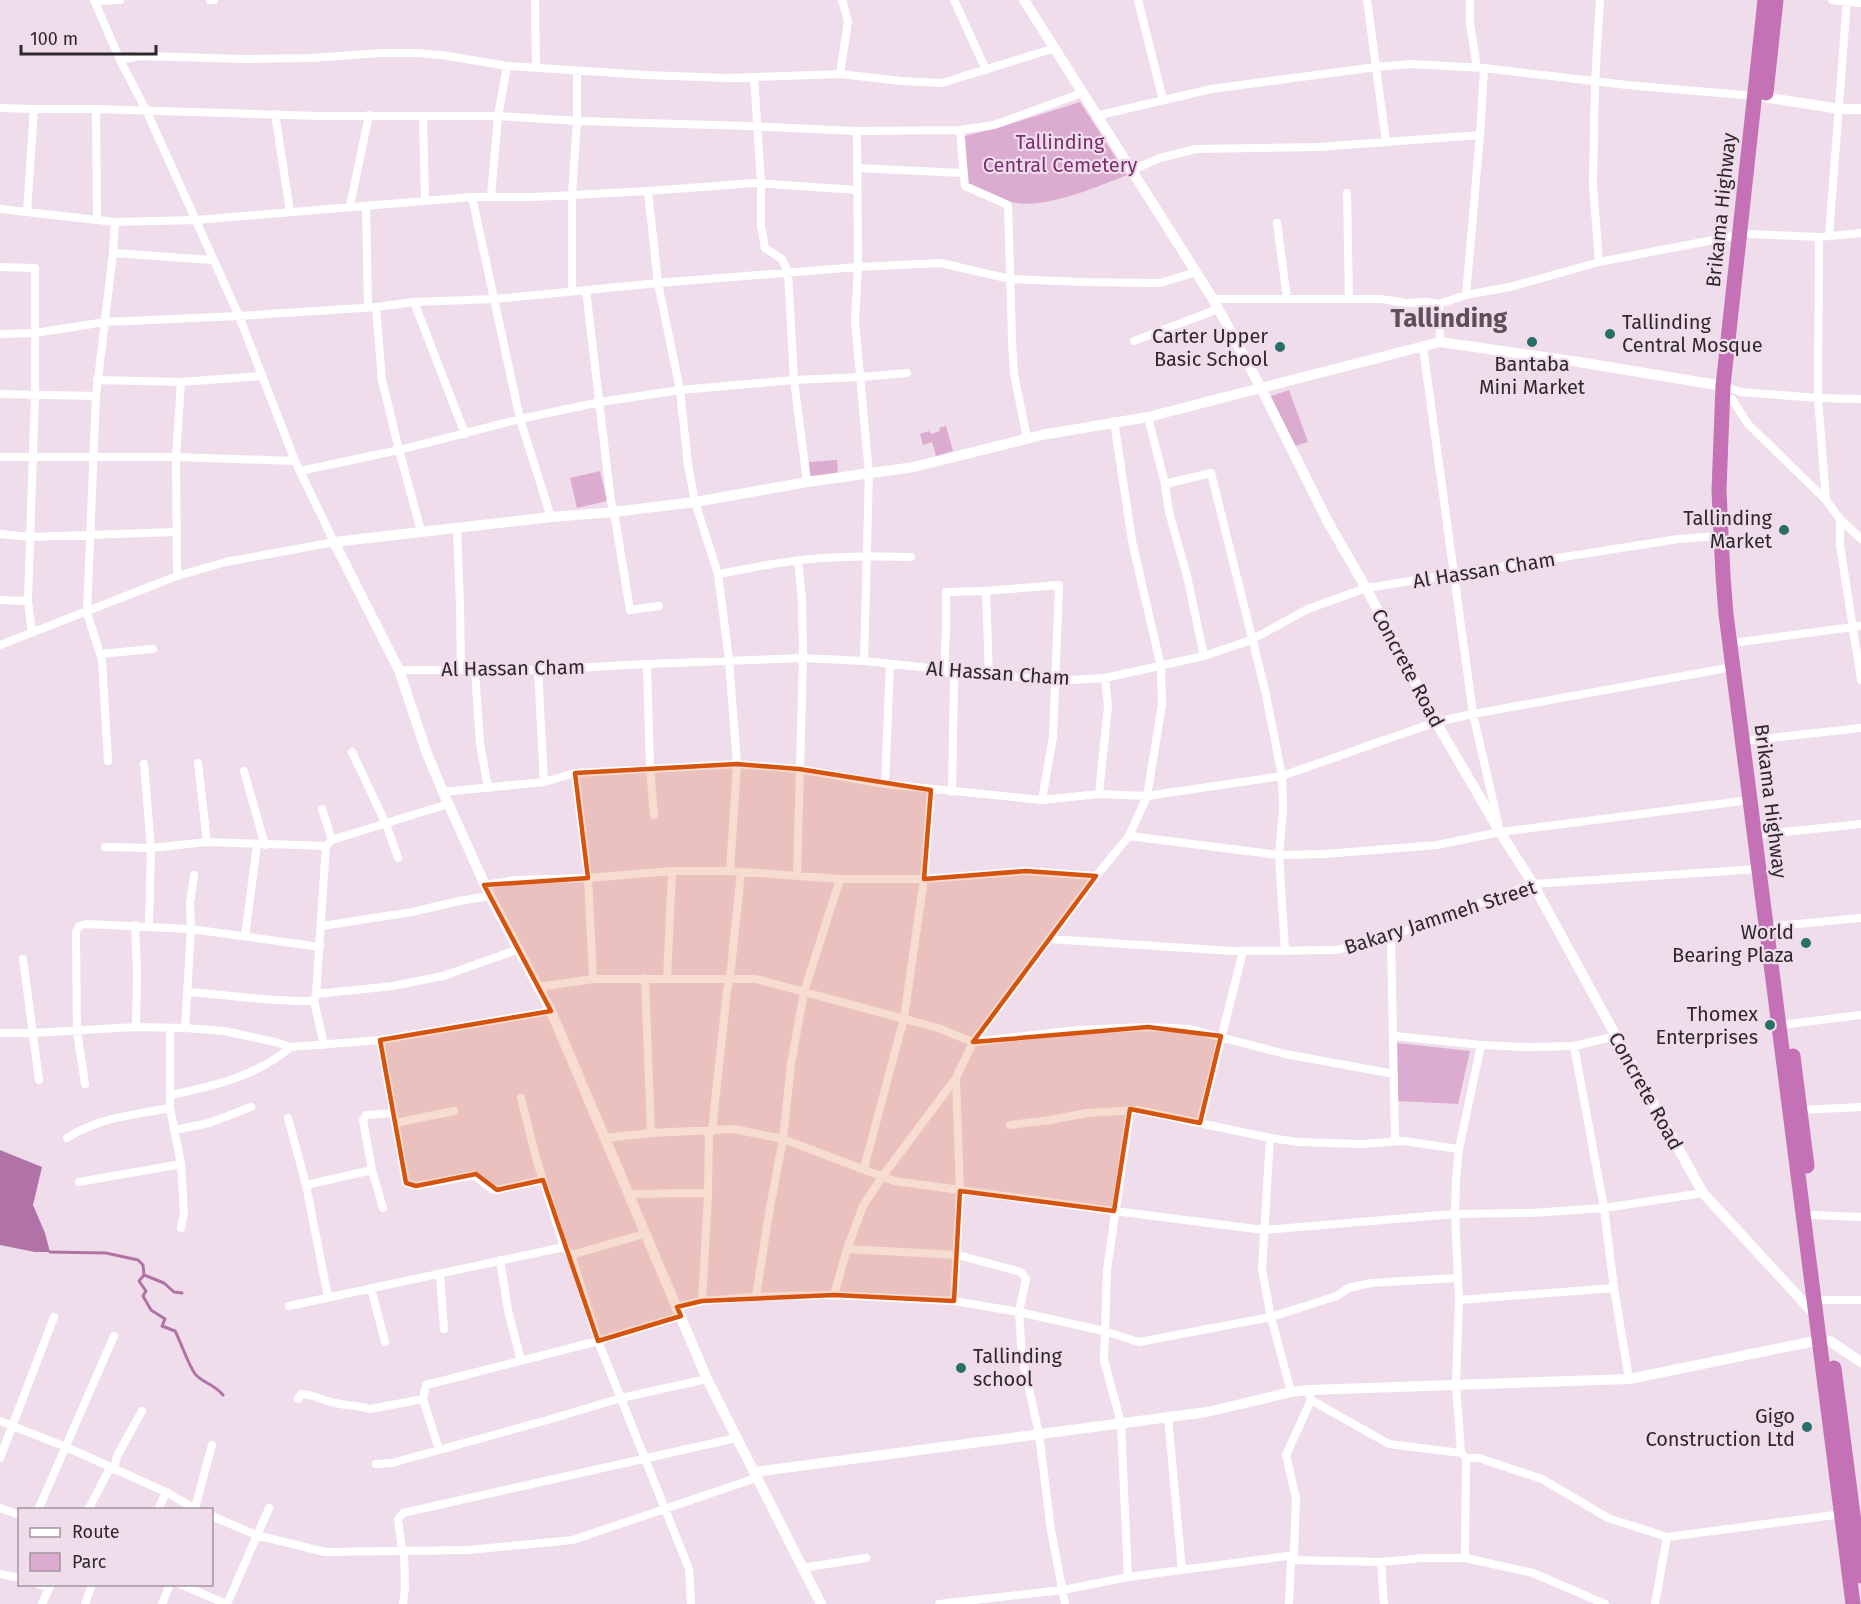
<svg xmlns="http://www.w3.org/2000/svg" width="1861" height="1604" font-family="'Fira Sans',sans-serif">
<style>
.green{fill:#dbabd0}
.water{fill:#b173a5}
.lines{fill:none;stroke-linecap:round;stroke-linejoin:round}
.stream{stroke:#b173a5;stroke-width:3}
.street{stroke:#fff;stroke-width:8}
.secondary{stroke:#fff;stroke-width:10}
.highway{stroke:#c472b5;stroke-width:15}
.marked{fill:#d5540f;fill-opacity:0.2;stroke:#d5540f;stroke-width:4.5;stroke-linejoin:round}
.poi-dot{fill:#286f67;stroke:#f0ddeb;stroke-width:2}
.labels{text-anchor:middle;dominant-baseline:central;stroke-width:4.5;stroke-linejoin:round;paint-order:stroke}
.park-label{font-size:20px;fill:#7b2f6f;stroke:#f0ddeb}
.street-label{font-size:20px;fill:#2e272c;stroke:#f0ddeb}
.poi-label{font-size:20px;fill:#2e272c;stroke:#f0ddeb;text-anchor:end}
.district-label{font-size:26px;font-weight:bold;fill:#5e4f5b;stroke:#f0ddeb}
</style>
<rect width="100%" height="100%" fill="#f0ddeb"/>
<path class="green" d="M1080,102L1127,175C1096,187 1045,210 1011,202C997,199 982,191 968,185L965,136L1001,127Z
M1289,390L1308,442L1292,447L1266,398Z
M946,426L953,451L936,456L932,442L923,445L920,434L929,431L931,434L940,431L939,428Z
M837,460L838,474L810,476L809,462Z
M600,471L607,501L577,508L570,478Z
M1397,1043L1470,1051L1458,1104L1397,1101Z"/>
<path class="water" d="M0,1150L42,1167L33,1205L45,1233L50,1252H35L0,1245Z"/>
<g class="lines">
<path class="stream" d="M50,1252L106,1253L138,1260L143,1265L144,1275L164,1283L174,1292L182,1293
M144,1275L139,1281L146,1291L143,1296L151,1310L165,1319L162,1326L175,1331C181,1342 189,1367 196,1375C205,1384 214,1384 223,1395"/>
<path class="street" d="M210,0H214
M535,0L536,68
M954,0L986,70
M1138,0L1163,100
M1367,0L1386,142
M1470,0V23L1477,68
M1832,0L1861,3
M95,1L120,0
M120,60L140,56L245,59L311,58L381,53H416L442,55L507,66L647,75L726,78L840,74L901,81L942,83L1055,48
M840,74L848,21L842,0
M754,77L761,183V226L765,248L782,259L788,272L794,380L807,482
M0,108L34,109H96L319,116H498L577,121L748,126L857,131L960,130L994,125L1082,93
M96,109L97,220
M275,114L290,211
M423,116L425,201
M1096,116L1211,89L1376,67L1410,64L1484,68L1627,85L1755,96
M960,130L965,186L1008,205L1012,341L1014,374L1027,438
M857,131L858,267L855,321L869,473L864,661
M857,168L963,173
M1132,170L1160,158L1196,149L1319,147L1480,135
M648,191L658,283L680,390L688,465L695,502L718,574L729,660L737,764L730,871
M1347,193L1349,299
M491,196L498,116L507,66
M472,197L520,419L551,517
M350,206L369,115
M366,206L368,307
M0,209L115,222L196,220L472,197H534L648,191L755,183L857,190
M27,212L34,109
M1277,223L1287,299
M1750,234L1819,237L1861,233
M1829,236L1847,0
M1819,237L1818,398L1826,500
M113,253L213,260
M1599,262L1593,185L1595,82L1600,0
M0,267L35,268V394L28,601L32,633
M586,290L611,502L614,512L630,610L659,606
M572,291V194L577,121V71
M1466,295L1480,135L1484,68
M1213,299H1381L1406,303L1426,302L1439,304L1466,295L1510,287L1599,262L1739,235
M414,302L465,434
M1439,304L1440,342
M376,307L382,380L399,450L421,531
M0,334L35,333L105,322L239,316L376,307L414,302L495,299L658,283L858,267L941,263L1010,279L1082,282L1160,283L1196,272
M1134,341L1218,309
M1423,347L1473,714L1498,823
M97,380L181,382L261,376
M1723,386L1741,392L1818,398L1861,399
M0,394L96,396
M1732,399L1748,424L1826,500L1840,519L1861,539
M1148,417L1165,484L1169,512L1187,576L1204,656
M0,457H176L295,461
M300,471L399,450L520,419L600,402L680,390L794,380L861,377L907,373
M1165,484L1211,473L1265,690L1282,776L1283,810L1279,855L1285,951
M1840,519V545L1861,680
M457,528L460,605L461,670
M0,534L29,537L176,532
M718,574C741,570 764,565 786,562C828,556 870,556 911,557
M177,576L176,457L181,382
M986,591L989,675
M0,600L28,601
M1740,642L1861,626
M0,645L177,576L226,562L334,542L295,461L239,316L146,110L120,60L94,0
M100,654L153,649
M647,664L650,768L654,815
M399,670H538L647,664L803,658L864,661L1054,681L1105,678L1204,656L1251,640L1308,609L1366,588L1678,539L1721,536
M538,670L544,782
M475,671L480,743L488,788
M1752,740L1861,728
M352,752L386,824L398,858
M108,761L102,660L87,613L96,396L113,253L115,222
M198,763L207,842
M144,764L151,848L149,926
M244,771L265,845
M575,773L588,878L593,979
M885,784L890,664
M443,792L544,782L575,773L737,764L799,769L885,784L1042,800L1099,794L1147,796L1282,776L1436,722L1473,714L1733,667
M952,792L954,680L952,675L944,671L946,629V592L986,591L1059,585L1053,737L1042,800
M1099,794L1108,706L1105,678
M322,809L332,840
M1765,834L1861,824
M1129,836L1279,855L1325,854L1437,845L1500,832L1750,800
M105,847L151,848L207,842L326,846L332,840L448,804
M797,876L803,658L802,600L798,560
M484,885L516,880L588,878L672,871H730L840,879H924L1026,871L1096,876
M135,925L137,973L136,1027
M322,926L412,912L459,901L490,896
M1775,926L1861,918
M245,936L257,845
M1391,936L1395,1141
M1049,939L1232,951L1337,950L1391,936L1533,884L1759,869
M23,959L39,1080
M645,978L651,1133
M667,978L672,871
M538,987L593,979H756L938,1028L973,1042L1077,1030L1148,1027L1190,1029L1285,1054L1394,1074
M187,992C229,995 271,1002 314,1001
M316,994L393,986L443,976L519,949
M1789,1024L1861,1015
M185,1028L191,929L190,903L194,875
M170,1029V1108L181,1164L184,1213L181,1228
M0,1033H32L136,1027L185,1028L224,1031L275,1042L291,1047L380,1040L551,1011
M1395,1036L1481,1045L1528,1047L1574,1046L1616,1036
M380,1040L406,1183L416,1186L474,1175L492,1189L497,1190L543,1180
M324,1045L314,1001L316,994L326,846
M1574,1046L1604,1208L1614,1288L1629,1379
M85,1084L77,1031L76,932L79,926L86,924L191,929L320,947
M171,1095C214,1086 257,1076 291,1047
M521,1098L536,1158L564,1247L571,1255L598,1341L689,1569L691,1604
M1801,1110L1861,1107
M288,1118L306,1185L328,1297
M395,1123L454,1111
M1200,1123L1243,951
M1010,1125L1050,1120L1087,1113L1138,1110L1270,1138L1298,1142L1361,1144L1403,1141L1459,1149
M175,1130L209,1123L251,1107
M712,1131L727,990L730,978L741,872
M67,1138C97,1118 136,1114 170,1108
M604,1138L651,1133L733,1129L783,1139L894,1181L1114,1211L1264,1230L1455,1214L1531,1213L1604,1208L1703,1193
M1270,1138L1262,1269L1271,1317L1291,1392
M864,1168L904,1018L924,879L931,790
M79,1182L181,1164
M306,1185L372,1170
M628,1194L708,1193
M383,1208L372,1170L363,1120L366,1115L393,1113
M1813,1215L1861,1217
M847,1249L958,1255L1021,1272L1026,1279L1019,1312L1022,1357L1039,1434L1051,1530L1065,1604
M571,1255L644,1234
M500,1260L508,1310L521,1361
M440,1275L444,1329
M371,1288L385,1342
M834,1295L847,1249L863,1206L882,1177L956,1078L973,1042L1096,876L1129,836L1147,796L1162,705L1161,667L1132,541L1114,421
M756,1297L769,1213L783,1139L791,1064L804,992L840,879
M1459,1300L1614,1288
M1823,1300H1861
M702,1301L708,1193L709,1131
M954,1301L960,1191L956,1078
M289,1306L564,1247
M677,1307L702,1301L756,1297L834,1295L954,1301L1019,1312L1104,1331L1139,1342L1271,1317L1337,1296L1348,1288L1371,1283L1458,1278
M298,1399L301,1394C313,1394 324,1401 335,1403C347,1406 358,1405 370,1409L423,1399
M1311,1400L1389,1444L1461,1453L1466,1458H1479L1542,1479L1608,1518L1667,1537L1842,1514
M1168,1417L1182,1570
M0,1421L66,1447L166,1492L197,1510
M439,1450L423,1399L426,1385L598,1341L681,1316
M1461,1453L1456,1385L1459,1300L1455,1214L1456,1179L1459,1149L1481,1045
M0,1458L54,1317
M376,1464L392,1463L551,1419L621,1398L707,1379
M114,1470L117,1456L142,1411
M0,1508L20,1515
M195,1508L212,1445
M38,1510L114,1336
M88,1510L110,1468
M158,1510L166,1492
M212,1516L256,1535L325,1552L469,1550L573,1540L756,1478
M402,1551L398,1519L403,1513L736,1438
M1465,1558L1466,1458
M1291,1560L1381,1562L1423,1558H1465L1533,1573L1605,1604
M1381,1562L1384,1604
M802,1568L866,1558
M0,1574L20,1578
M1128,1577L1121,1423L1104,1360L1107,1270L1130,1111
M38,1584L49,1588
M180,1584L226,1604
M42,1604L51,1584
M85,1604L92,1584
M162,1604L170,1584
M227,1604L269,1508
M403,1604L405,1588L404,1551
M939,1604L1063,1590L1128,1577L1294,1555
M1289,1604L1291,1560L1294,1558V1555L1296,1498L1286,1455L1311,1400L1310,1397
M1655,1604L1667,1537"/>
<path class="secondary" d="M1024,0L1213,299L1261,388L1328,522L1366,588L1436,722L1500,832L1533,884L1616,1036L1703,1193L1817,1317
M1757,96L1840,109H1861
M1830,1341L1861,1362
M754,1472L1207,1412L1291,1392L1309,1390L1629,1379L1820,1340
M821,1604L707,1379L551,1011L490,896L443,792L426,751L399,670L334,542L551,517L614,512L695,502L807,482L914,467L1042,435L1148,417L1440,342L1579,362L1723,386"/>
<path class="highway" d="M1765,0L1723,386L1719,490L1723,576L1726,614L1750,800L1853,1604
M1766,93L1776,0
M1793,1056L1807,1166
M1834,1368L1861,1576"/>
</g>
<path class="marked" d="M737,764L799,769L931,790L924,879L1026,871L1096,876L973,1042L1148,1027L1221,1036L1200,1123L1130,1109L1114,1211L960,1191L954,1301L834,1295L702,1301L677,1307L681,1316L598,1341L543,1180L497,1190L476,1174L416,1186L406,1183L380,1040L551,1011L484,885L588,878L575,773Z"/>
<g class="poi-dot">
<circle cx="1610" cy="334" r="6"/>
<circle cx="1532" cy="342" r="6"/>
<circle cx="1280" cy="347" r="6"/>
<circle cx="1784" cy="530" r="6"/>
<circle cx="1806" cy="943" r="6"/>
<circle cx="1770" cy="1025" r="6"/>
<circle cx="961" cy="1368" r="6"/>
<circle cx="1807" cy="1427" r="6"/>
</g>
<g class="labels">
<g class="park-label">
<text x="1060" y="142">Tallinding<tspan x="1060" dy="23">Central Cemetery</tspan></text>
</g>
<g class="street-label">
<text transform="translate(1721 210) rotate(-84)">Brikama Highway</text>
<text transform="translate(1484 570) rotate(-9)">Al Hassan Cham</text>
<text transform="translate(513 668) rotate(-1)">Al Hassan Cham</text>
<text transform="translate(1408 668) rotate(62)">Concrete Road</text>
<text transform="translate(998 673) rotate(4)">Al Hassan Cham</text>
<text transform="translate(1771 801) rotate(83)">Brikama Highway</text>
<text transform="translate(1440 917) rotate(-18)">Bakary Jammeh Street</text>
<text transform="translate(1646 1091) rotate(61)">Concrete Road</text>
</g>
<g class="poi-label">
<text x="1622" y="322" text-anchor="start">Tallinding<tspan x="1622" dy="23">Central Mosque</tspan></text>
<text x="1268" y="336">Carter Upper<tspan x="1268" dy="23">Basic School</tspan></text>
<text x="1532" y="364" text-anchor="middle">Bantaba<tspan x="1532" dy="23">Mini Market</tspan></text>
<text x="1772" y="518">Tallinding<tspan x="1772" dy="23">Market</tspan></text>
<text x="1794" y="932">World<tspan x="1794" dy="23">Bearing Plaza</tspan></text>
<text x="1758" y="1014">Thomex<tspan x="1758" dy="23">Enterprises</tspan></text>
<text x="973" y="1356" text-anchor="start">Tallinding<tspan x="973" dy="23">school</tspan></text>
<text x="1795" y="1416">Gigo<tspan x="1795" dy="23">Construction Ltd</tspan></text>
</g>
<g class="district-label">
<text x="1449" y="318">Tallinding</text>
</g>
</g>
<rect x="18" y="1508" width="195" height="78" fill="#f0ddeb" stroke="#a2949f" stroke-width="1.5"/>
<rect x="30" y="1528" width="30" height="9" fill="#ffffff" stroke="#a2949f" stroke-width="1.5"/>
<text x="72" y="1538" font-size="18" fill="#2e272c">Route</text>
<rect x="30" y="1553" width="30" height="18" fill="#dbabd0" stroke="#a2949f" stroke-width="1.5"/>
<text x="72" y="1568" font-size="18" fill="#2e272c">Parc</text>
<path d="M21 45v9h135v-9" fill="none" stroke="#2e272c" stroke-width="3"/>
<text x="30" y="45" font-size="18" fill="#2e272c" stroke="#f0ddeb" stroke-width="4.5" paint-order="stroke">100 m</text>
</svg>
